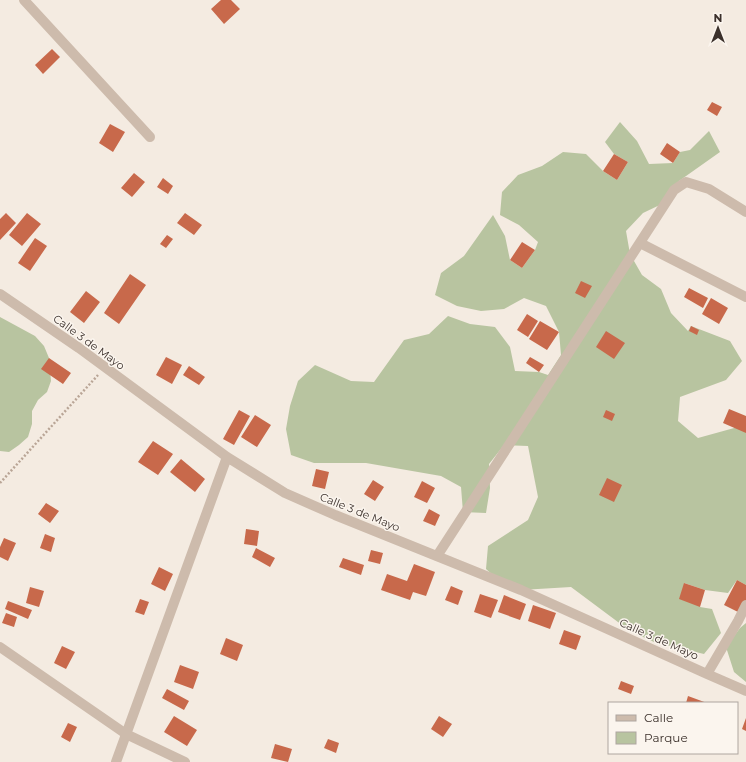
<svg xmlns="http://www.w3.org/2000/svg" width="746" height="762" font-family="Montserrat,sans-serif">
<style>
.green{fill:#b8c4a0}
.building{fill:#c8694b}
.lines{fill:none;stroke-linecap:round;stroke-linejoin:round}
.path{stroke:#b9a596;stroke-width:2.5;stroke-dasharray:2 2;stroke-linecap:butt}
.minor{stroke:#cdbbac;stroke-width:10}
.labels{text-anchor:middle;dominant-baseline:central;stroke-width:3;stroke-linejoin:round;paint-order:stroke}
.street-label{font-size:11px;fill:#3b302b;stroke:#fbf5ee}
</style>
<rect width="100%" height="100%" fill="#f4ebe1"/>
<path class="green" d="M620,122L637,141L649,164L673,163L680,152L690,150L709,131L720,152L679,181L666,202L643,213L626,231L630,254L642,275L661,289L671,313L688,331L691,326L730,341L742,361L726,380L680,397L678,421L698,438L745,425L746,428V585L737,580L728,593L705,590L684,583L700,607L712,609L721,633L704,654L654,642L630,631L571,587L521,590L504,585L486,569L488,546L528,520L538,497L528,446L504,445L489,464L490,488L486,513L463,512L461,487L441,476L366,463H314L291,455L286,429L290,406L298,381L315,365L351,381L374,382L404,340L429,334L448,316L470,324L495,327L510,347L515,371L539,372L548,375L561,355L559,332L546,306L524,298L504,309L481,311L457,306L435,295L441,273L464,256L493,215L505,236L510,260L522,268L535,250L538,242L519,225L500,215L502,192L518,175L542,166L563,152L586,154L603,171L617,180L628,162L614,154L605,142Z
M0,317L35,336L44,346L49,358L51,381L47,392L38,400L32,411V424L28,437L19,445L9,452L0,451Z
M746,623V682L734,672L726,647L740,628Z"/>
<path class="building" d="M221,0H231L240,9L224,24L211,9Z
M52,49L60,57L43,74L35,65Z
M712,102L722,107L717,116L707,110Z
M110,124L125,132L113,152L99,143Z
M667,143L680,152L673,163L660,154Z
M614,154L628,162L617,180L603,171Z
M134,173L145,182L132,197L121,188Z
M163,178L173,186L168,194L157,187Z
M6,213L16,223L0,240V219Z
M27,213L41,224L22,246L9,235Z
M185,213L202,225L194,235L177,223Z
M167,235L173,239L166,248L160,244Z
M35,238L47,246L30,271L18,263Z
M522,242L535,250L522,268L510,260Z
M130,274L146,285L119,324L104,313Z
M581,281L592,286L585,298L575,293Z
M689,288L708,298L703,308L684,297Z
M86,291L100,302L84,323L70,312Z
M711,298L728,308L719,324L702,314Z
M527,314L538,321L528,337L517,330Z
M540,321L559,332L547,350L529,339Z
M691,326L699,330L697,335L689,331Z
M606,331L625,343L614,359L596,347Z
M166,357L182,365L172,384L156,375Z
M530,357L544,365L539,372L526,363Z
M49,358L71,373L63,384L41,369Z
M189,366L205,377L199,385L183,375Z
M729,409L746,416V433L723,423Z
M239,410L250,416L234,445L223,439Z
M606,410L615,414L612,421L603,417Z
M255,415L271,425L257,447L241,437Z
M153,441L173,454L158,475L138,462Z
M181,459L205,479L195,492L170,472Z
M316,469L329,472L325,489L312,486Z
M607,478L622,485L614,502L599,495Z
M373,480L384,487L375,501L364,494Z
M422,481L435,488L427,503L414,497Z
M46,503L59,511L50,523L38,514Z
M429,509L440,515L435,526L423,521Z
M246,529L259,531L257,546L244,544Z
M45,534L55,538L51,552L40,548Z
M4,538L16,543L8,561L0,557V547Z
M256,548L275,558L270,567L252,557Z
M371,550L383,553L380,564L368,561Z
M343,558L364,565L361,575L339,567Z
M414,564L435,572L426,596L413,592L410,600L381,590L387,574L407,581Z
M159,567L173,574L165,591L151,584Z
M737,580L746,585V602L740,613L724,605Z
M684,583L705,590L700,607L679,599Z
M451,586L463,591L458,605L445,600Z
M30,587L44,591L39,607L26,603Z
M480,594L498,600L491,618L474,612Z
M504,595L526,604L520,620L498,612Z
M140,599L149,602L144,615L135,612Z
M8,601L32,610L28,619L5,609Z
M533,605L556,613L550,629L528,621Z
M6,613L17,617L14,627L2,623Z
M564,630L581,636L576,650L559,644Z
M226,638L243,645L237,661L220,654Z
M62,646L75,652L66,669L54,663Z
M180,665L199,672L193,689L174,682Z
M621,681L634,686L631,694L618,689Z
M167,689L189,701L184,710L162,698Z
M688,696L707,703H686Z
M174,716L197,730L187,746L164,732Z
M439,716L452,724L443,737L431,729Z
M746,718V731L742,729Z
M68,723L77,727L70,742L61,737Z
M328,739L339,743L336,753L324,748Z
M275,744L292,749L288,762L271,758Z"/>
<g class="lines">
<path class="path" d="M0,483L98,375"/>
<path class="minor" d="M24,0L150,137
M640,243L746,297
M0,294L79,348L227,457L285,493L335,515L521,590L707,674L746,691
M437,556L674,190L686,182L709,189L746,212
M0,647L126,734L185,762
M707,674L738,621L746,605
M116,762L227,457"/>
</g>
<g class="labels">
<g class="street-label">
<text transform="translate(89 342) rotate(36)">Calle 3 de Mayo</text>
<text transform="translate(360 512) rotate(22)">Calle 3 de Mayo</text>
<text transform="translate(659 639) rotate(24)">Calle 3 de Mayo</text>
</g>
</g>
<rect x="608" y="702" width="130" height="52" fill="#fbf5ee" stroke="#aea6a0"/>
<rect x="616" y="715" width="20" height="6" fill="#cdbbac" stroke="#aea6a0"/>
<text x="644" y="722" font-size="12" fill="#3b302b">Calle</text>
<rect x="616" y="732" width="20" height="12" fill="#b8c4a0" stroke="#aea6a0"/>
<text x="644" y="742" font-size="12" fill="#3b302b">Parque</text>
<g transform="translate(718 28)" stroke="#fbf5ee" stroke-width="3" paint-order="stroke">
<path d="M0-3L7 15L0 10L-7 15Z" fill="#3b302b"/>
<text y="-6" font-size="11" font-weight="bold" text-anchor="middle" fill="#3b302b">N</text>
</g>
</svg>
